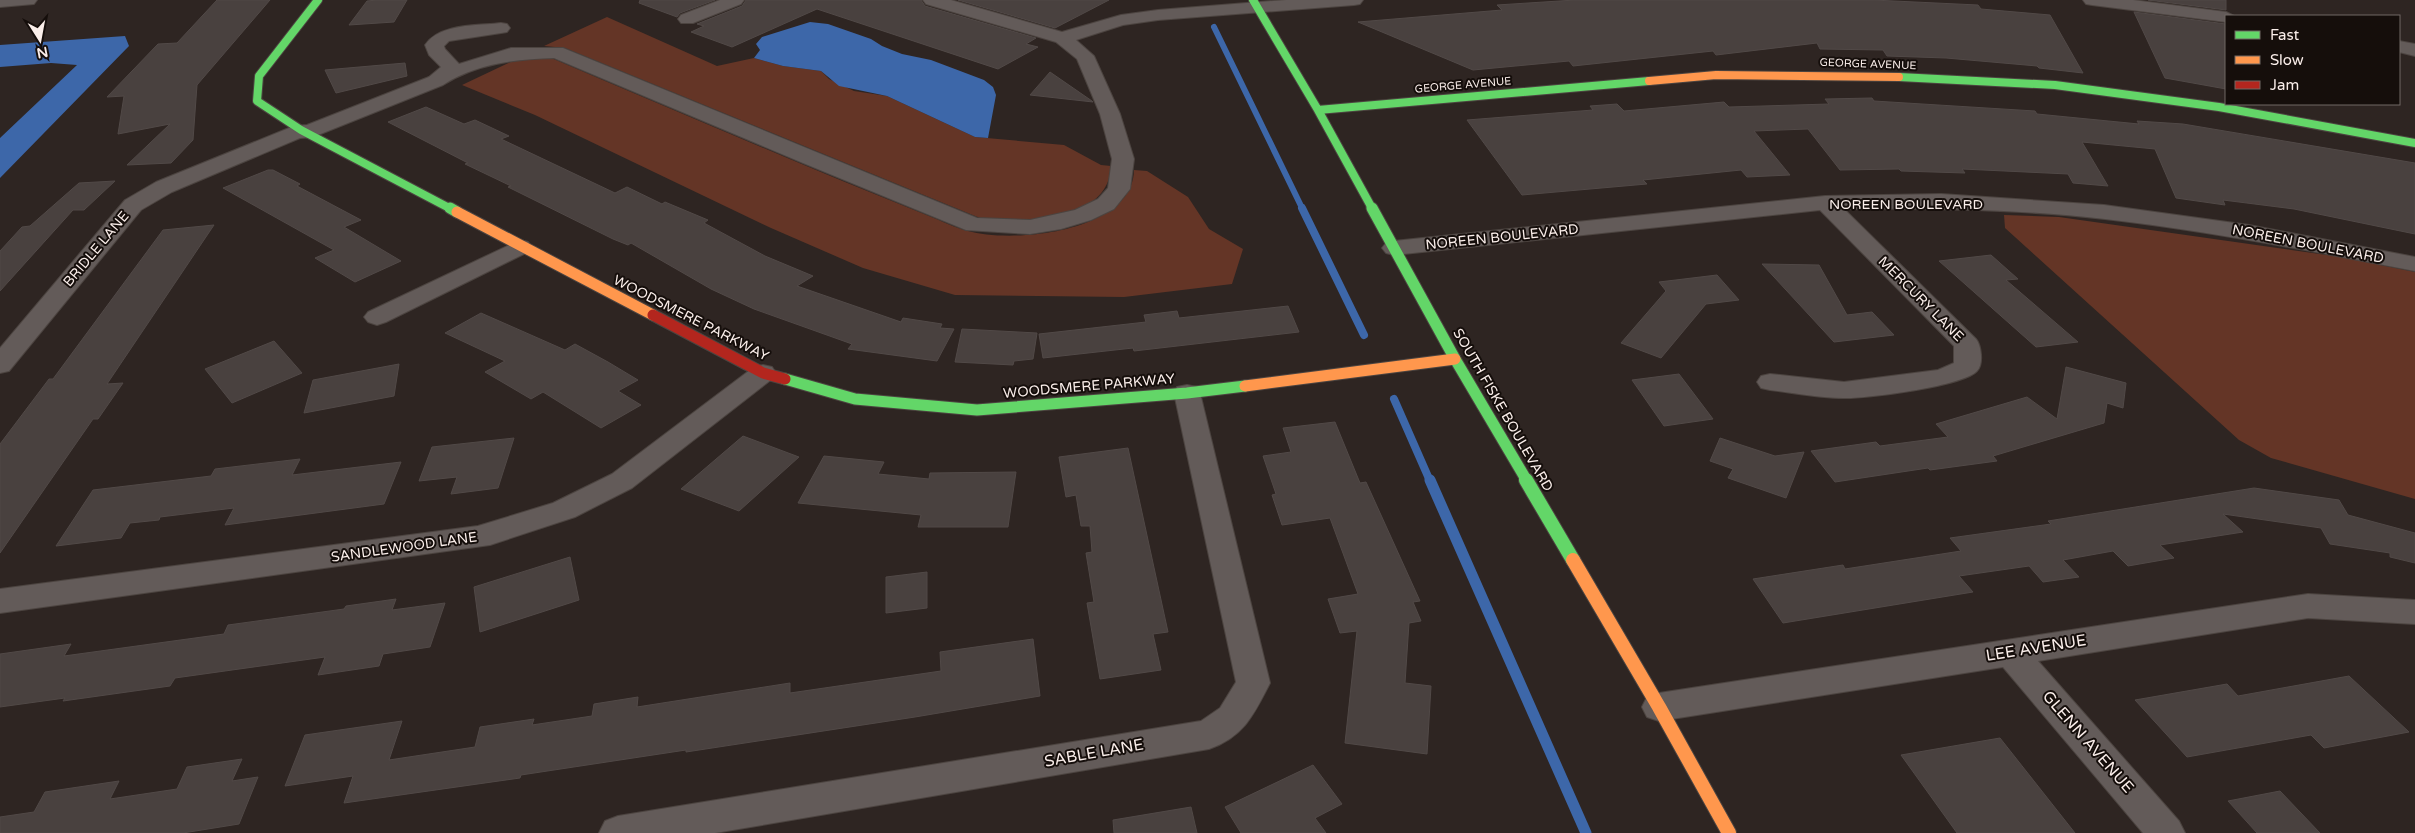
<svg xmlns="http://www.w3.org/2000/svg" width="2415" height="833" font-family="'Varela Round',sans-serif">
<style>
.green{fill:#643526}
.water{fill:#3d67a9}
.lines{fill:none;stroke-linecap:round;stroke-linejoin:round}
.stream-far2{stroke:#3d67a9;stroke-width:6}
.stream-far1{stroke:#3d67a9;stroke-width:8}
.stream{stroke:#3d67a9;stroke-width:11}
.building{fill:#49413f;stroke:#514947}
.street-casing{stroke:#4c4440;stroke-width:2}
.fast-far2-casing{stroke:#4c4440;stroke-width:10}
.fast-far1-casing{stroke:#4c4440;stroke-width:13}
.fast-casing{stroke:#4c4440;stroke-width:16}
.slow-far2-casing{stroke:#4c4440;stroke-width:10}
.slow-far1-casing{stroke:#4c4440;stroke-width:13}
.slow-casing{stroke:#4c4440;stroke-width:16}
.jam-casing{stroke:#4c4440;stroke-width:13}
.street{fill:#635b59;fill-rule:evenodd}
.fast-far2{stroke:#63d668;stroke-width:8}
.fast-far1{stroke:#63d668;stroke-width:11}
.fast{stroke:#63d668;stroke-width:14}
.slow-far2{stroke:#ff974d;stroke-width:8}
.slow-far1{stroke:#ff974d;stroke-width:11}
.slow{stroke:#ff974d;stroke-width:14}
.jam{stroke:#b3261e;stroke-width:11}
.labels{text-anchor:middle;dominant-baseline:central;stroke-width:4;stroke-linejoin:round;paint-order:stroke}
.far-street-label{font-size:11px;fill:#faeeea;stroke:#150e0b}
.street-label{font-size:14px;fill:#faeeea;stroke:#150e0b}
.near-street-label{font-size:16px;fill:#faeeea;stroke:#150e0b}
</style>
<rect width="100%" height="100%" fill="#2e2522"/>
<path class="green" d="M607,17L717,66L754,58L783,66L821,71L829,79L854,91L887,96L975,137L1064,145L1101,165L1111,166C1109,223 1021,223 980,218L565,48L544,46Z
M521,57H549C648,99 746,141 845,182C873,193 901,205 929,216C942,221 955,228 968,231C1013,244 1133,232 1134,170L1147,171L1188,197L1209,229L1243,249L1232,284L1124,297L955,295L863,268L771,228L535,115L462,85Z
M2004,215L2059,217L2341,257L2415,272V499L2271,458L2239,440L2005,228Z"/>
<path class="water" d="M810,22L828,24L871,39L882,46L902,54L931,60L984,80L993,87L996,95L988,138L975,137L887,96L839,86L821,71L783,66L754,58L760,50L756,44L762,37Z
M125,36L129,46L0,178V138L77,65L51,63L0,67V45Z"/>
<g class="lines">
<path class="stream-far2" d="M1214,27L1303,210"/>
<path class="stream-far1" d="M1302,208L1364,335
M1394,399L1430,481"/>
<path class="stream" d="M1430,480L1586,833"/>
</g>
<path class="building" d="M217,0H270L197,85L193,140L171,163L127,165L170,124L118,134L124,96L107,97L158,44L177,43Z
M377,0H407L394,22L349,25L367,1Z
M640,0H715L680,13L677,17L639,3Z
M746,0H921L925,6L1036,38L1026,44L1038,47L998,69L817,9L732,47L691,32L704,26L697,24L742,6Z
M958,0H1109L1055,28Z
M1575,0H1873L1978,5L1981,9L2050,15L2083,73L2039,68L2037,66L1946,58L1887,56L1883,50L1820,49L1817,43L1716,55L1713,51L1573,66L1569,61L1473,70L1358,22L1502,10L1497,5Z
M2148,0H2226V10Z
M2134,12L2226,24V89L2165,78Z
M405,63L407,76L336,93L325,70Z
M1050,72L1092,101L1093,102L1030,95Z
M1872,98L1874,101L2035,111L2037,114L2139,124L2137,121L2183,124L2415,163V234L2294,209L2223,200L2225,205L2176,198L2155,149L2082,142L2108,186L2073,183L2068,174L1962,169L1965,173L1901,171L1899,169L1840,170L1808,129L1754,131L1790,175L1747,177L1741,170L1643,180L1647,184L1522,195L1467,120L1593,110L1590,106L1617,104L1624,111L1724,102L1729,107L1829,104L1825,99Z
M426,107L464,124L475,120L509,136L501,139L615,193L627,187L662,204L665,202L708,220L704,223L765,256L813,276L797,286L901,322L903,318L942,324L940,328L954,329L937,361L848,349L852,344L754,309L711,289L631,243L628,245L613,239L508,187L511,186L465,164L468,163L388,122Z
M268,170H273L300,184L297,186L361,220L344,227L401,261L355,282L315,258L334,250L223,188Z
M115,181L84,210H73L0,291V251L22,227L30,226L79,183Z
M214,225L107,384L123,383L98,419H93L0,553V444L49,379H53L163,230Z
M1991,255L2018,279L2006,280L2078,342L2036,347L1939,261Z
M1762,264L1819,265L1847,315L1872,312L1894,335L1834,342Z
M1717,275L1739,300L1706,304L1661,358L1621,343L1666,291L1659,282Z
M1288,306L1299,332L1134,351L1133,348L1043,358L1039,334L1146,322L1144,315L1177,311L1179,318Z
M481,313L565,350L575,344L608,362L638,380L618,391L641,405L601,428L543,392L531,399L485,372L505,361L445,333Z
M962,329L1037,333L1033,359L1014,361L1013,365L955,362Z
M274,341L302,373L232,403L205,369Z
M399,364L394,396L304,413L313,380Z
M2066,367L2126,383L2123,408L2107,403L2104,423L1993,456L1997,461L1930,470L1928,468L1835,482L1811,451L1876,442L1880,446L1948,437L1936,424L2027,397L2057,419Z
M1679,374L1713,419L1664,426L1632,380Z
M1335,422L1360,483L1366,482L1420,601L1413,602L1421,621L1409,623L1405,683L1431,686L1427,754L1345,743L1357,631L1340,633L1328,599L1358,594L1330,518L1282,525L1272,495L1276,494L1263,456L1291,452L1283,428Z
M743,436L799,457L739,511L681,489Z
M514,438L498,488L451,494L457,477L419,481L432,447Z
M1720,438L1775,456L1804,452L1786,498L1728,478L1733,469L1710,461Z
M1128,448L1168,632L1153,634L1161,670L1100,679L1087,603L1094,602L1086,553L1092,552L1090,526H1081L1076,495L1066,497L1059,457Z
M824,456L884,462L878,474L929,479L930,473L1016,472L1008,527H918L921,515L798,503Z
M300,459L292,475L401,462L384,504L225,525L234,508L160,517L159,520L130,523L121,538L56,546L93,490L211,476L215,469Z
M2254,488L2339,500L2348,515L2415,533V563L2390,557V553L2330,544L2321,528L2223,514L2243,532L2160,545L2174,558L2128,566L2113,551L2063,560L2079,577L2043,582L2029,566L1959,576L1973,592L1783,623L1753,579L1843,565L1845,569L1961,551L1950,538L2051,524L2048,521Z
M570,557L579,600L480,632L474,587Z
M927,572V608L886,613V577Z
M396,599L392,610L445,603L430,647L383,654L379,666L318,675L325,657L175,678L170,686L63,701L65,698L0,707V654L71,644L64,656L224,634L228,625L344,609L346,606Z
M1033,639L1040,696L915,717L686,752V750L521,775L520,778L344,803L353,776L285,786L305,735L402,721L389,760L475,747L480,727L534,719L532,725L592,716L594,704L638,697L637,707L790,683V693L941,671L940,652Z
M2349,676L2409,732L2324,748L2311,735L2187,757L2135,700L2227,684L2238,696Z
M2000,738L2075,833H1957L1901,755Z
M242,759L232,781L258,777L239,824L183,833H0V817L34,812L45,792L119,781L110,799L177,789L187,767Z
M1313,765L1342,804L1315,818L1326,833H1241L1225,807Z
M2280,791L2320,833H2257L2228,801Z
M1191,807L1197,833H1114L1113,820Z"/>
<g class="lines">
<defs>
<path id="street" d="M0,0H37L34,4L0,7Z
M720,0H744L741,4L693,23H681L678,19L681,15Z
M923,0H951L1062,32L1121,15L1158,10L1286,0H1363L1360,4L1354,5L1158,20L1123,25L1076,40L1094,56L1120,114L1134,159L1130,189L1114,209L1091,220L1061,229L1030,234L966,230L803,163L554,58C516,59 475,64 443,85L313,137L300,138L172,192L141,210L9,371L0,373V348L125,200L156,182L294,126L307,125L429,77L441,67L429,55L425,45C440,23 477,26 501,23L507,24L510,28L507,32L501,33L449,41L444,46L445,49L459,64L511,48H563L977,218L1030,220L1075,210L1098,199L1108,188L1112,159L1100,114L1077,59L1056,42L926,4Z
M2083,0H2133L2226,12L2234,16H2226V22L2092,5L2086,4Z
M2399,41L2415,44V56L2399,52Z
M1941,194L2104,205L2249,225L2415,257V271C2312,251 2209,231 2105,219C2019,209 1931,208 1844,209L1976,339C1981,345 1984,364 1977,371C1964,386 1865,399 1843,398C1819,398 1794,393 1770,390L1761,388L1757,382L1761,376L1770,374L1844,382L1938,370L1954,363V346L1820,210L1394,255L1386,253L1382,248L1386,243L1394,241L1825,196Z
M520,240L528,242L532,247L528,252L386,322L377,325L368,322L364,317L368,312Z
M763,365L772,367L776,373L772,379L632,488L575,517L490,545L0,613V589L478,526L553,503L612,474L754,367Z
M1187,385L1197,387L1200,393L1270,683C1254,714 1244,737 1209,749L715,833H599L605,821L618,816L1201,721L1220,708L1236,682L1174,393L1177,387Z
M2308,594L2415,600V624L2308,618L2038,661L2179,821L2185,833H2143L2003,667L1659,721L1647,717L1642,707L1647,697L1659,693Z"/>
<path id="fast-far2" d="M318,0L259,76L257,101L301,130L453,210
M1253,0L1318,110L1373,210
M1899,77L2055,85L2219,107L2415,143
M1318,110L1649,81"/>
<path id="fast-far1" d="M450,208L457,212
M1372,208L1455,359L1527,481
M785,379L855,399L977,410L1187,393L1245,386"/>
<path id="fast" d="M1526,480L1573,560"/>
<path id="slow-far2" d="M1649,81L1716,75L1899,77"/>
<path id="slow-far1" d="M457,212L653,315
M1245,386L1455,359"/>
<path id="slow" d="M1573,560L1659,707L1729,833"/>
<path id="jam" d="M653,315L763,373L785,379"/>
</defs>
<use href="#street" class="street-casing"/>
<use href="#fast-far2" class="fast-far2-casing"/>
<use href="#fast-far1" class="fast-far1-casing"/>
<use href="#fast" class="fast-casing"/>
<use href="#slow-far2" class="slow-far2-casing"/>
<use href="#slow-far1" class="slow-far1-casing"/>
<use href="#slow" class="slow-casing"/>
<use href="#jam" class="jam-casing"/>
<use href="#street" class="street"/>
<use href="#fast-far2" class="fast-far2"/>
<use href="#fast-far1" class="fast-far1"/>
<use href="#fast" class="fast"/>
<use href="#slow-far2" class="slow-far2"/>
<use href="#slow-far1" class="slow-far1"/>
<use href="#slow" class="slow"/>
<use href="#jam" class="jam"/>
</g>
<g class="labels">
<g class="far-street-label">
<text transform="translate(1868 64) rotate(2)">GEORGE AVENUE</text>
<text transform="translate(1463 85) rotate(-5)">GEORGE AVENUE</text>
</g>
<g class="street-label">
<text x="1906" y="204">NOREEN BOULEVARD</text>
<text transform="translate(1502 237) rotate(-6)">NOREEN BOULEVARD</text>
<text transform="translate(2308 244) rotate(11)">NOREEN BOULEVARD</text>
<text transform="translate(96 249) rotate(-50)">BRIDLE LANE</text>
<text transform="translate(1921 299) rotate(45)">MERCURY LANE</text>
<text transform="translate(691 318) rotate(27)">WOODSMERE PARKWAY</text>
<text transform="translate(1089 386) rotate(-5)">WOODSMERE PARKWAY</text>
<text transform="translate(1503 410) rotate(60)">SOUTH FISKE BOULEVARD</text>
<text transform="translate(404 547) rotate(-8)">SANDLEWOOD LANE</text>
</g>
<g class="near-street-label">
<text transform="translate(2036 648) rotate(-9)">LEE AVENUE</text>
<text transform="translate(2088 742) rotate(49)">GLENN AVENUE</text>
<text transform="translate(1094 753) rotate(-10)">SABLE LANE</text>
</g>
</g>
<rect x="2225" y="15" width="175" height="90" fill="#150e0b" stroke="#716864"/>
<rect x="2235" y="31" width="25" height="8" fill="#63d668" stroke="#716864"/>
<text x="2270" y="40" font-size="15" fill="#faeeea">Fast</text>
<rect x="2235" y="56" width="25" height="8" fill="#ff974d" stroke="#716864"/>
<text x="2270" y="65" font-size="15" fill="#faeeea">Slow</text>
<rect x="2235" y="81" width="25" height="8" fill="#b3261e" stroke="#716864"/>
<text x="2270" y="90" font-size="15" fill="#faeeea">Jam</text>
<g transform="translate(40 40) rotate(169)" stroke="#150e0b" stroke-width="4" paint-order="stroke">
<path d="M0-4L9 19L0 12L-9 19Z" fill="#faeeea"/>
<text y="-8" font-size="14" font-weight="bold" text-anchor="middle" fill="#faeeea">N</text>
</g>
</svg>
